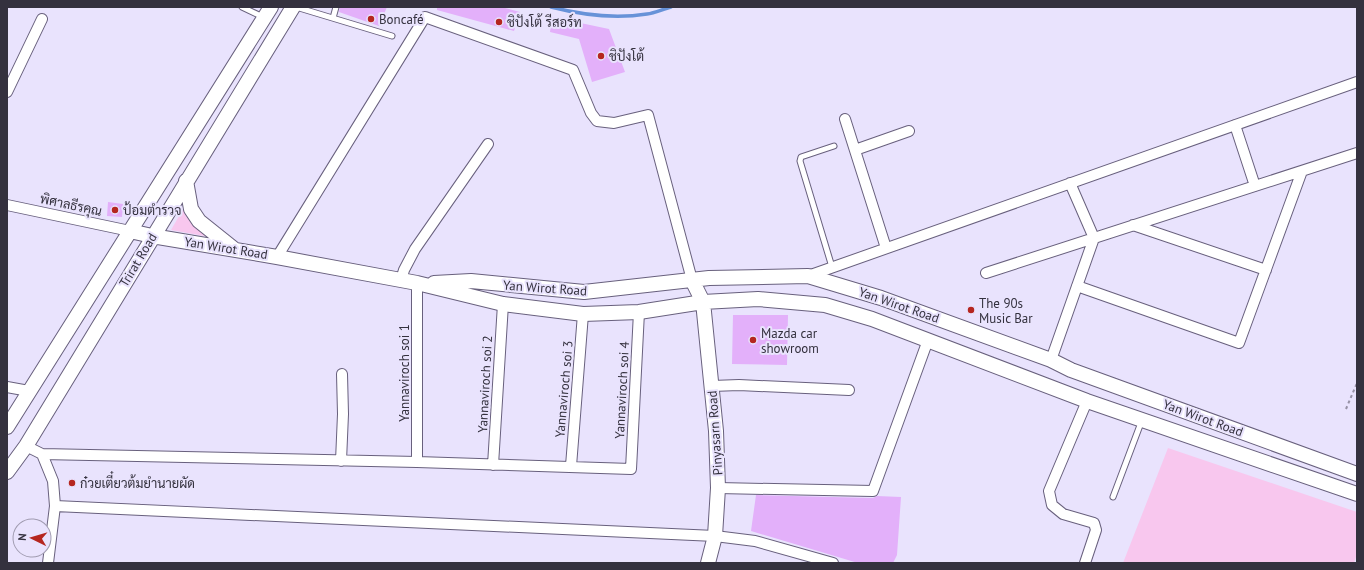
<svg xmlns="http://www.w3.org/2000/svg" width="1364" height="570" font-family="'PT Sans',Sarabun,sans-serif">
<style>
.green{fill:#f8c7ee}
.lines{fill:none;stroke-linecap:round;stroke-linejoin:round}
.stream{stroke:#6792d8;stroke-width:3.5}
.building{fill:#e3b0fa}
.lane-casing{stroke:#68607d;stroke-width:7}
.street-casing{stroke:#68607d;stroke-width:12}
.secondary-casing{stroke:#68607d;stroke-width:16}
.path{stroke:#9691a5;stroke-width:2;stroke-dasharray:3 3;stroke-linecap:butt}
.lane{stroke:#fff;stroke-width:5}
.street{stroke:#fff;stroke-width:10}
.secondary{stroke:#fff;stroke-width:14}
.poi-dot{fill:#b5261f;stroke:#e9e3fd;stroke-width:1.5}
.labels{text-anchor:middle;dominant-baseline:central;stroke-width:4;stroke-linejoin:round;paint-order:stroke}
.poi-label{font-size:13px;fill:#34313e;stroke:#e9e3fd;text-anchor:start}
.street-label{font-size:13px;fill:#34313e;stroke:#e9e3fd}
</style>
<rect width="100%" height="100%" fill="#e9e3fd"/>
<path class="green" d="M186,204C186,224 195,227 210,237L171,230Z
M1168,448L1357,512V554L1354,563H1123Z"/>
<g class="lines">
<path class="stream" d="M551,7C582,15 615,19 647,14C655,13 663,9 671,7"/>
</g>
<path class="building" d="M340,7H387L379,26L339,12Z
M437,7H501L520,12L514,31L437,10Z
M552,17L609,29L625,72L592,82L579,39L550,32Z
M108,202L123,204L122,217L107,216Z
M733,315H788L787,365L732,364Z
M756,495L873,498L877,496L901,497L897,555L893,563H858L751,531Z"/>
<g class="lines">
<defs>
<path id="lane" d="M242,7L263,17
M296,7L392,36
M333,18L336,7
M832,267L800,161L801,157L834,146
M1113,497L1142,420"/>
<path id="street" d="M7,92L42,19
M845,119L886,248
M1235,125L1255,186
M855,150L909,131
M7,205L130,231
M1133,225L1266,270
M277,257L425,17L573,70L591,113L597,121L614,123L648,115L692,280
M986,273L1357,153
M808,276L1357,82
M401,280L404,270L415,249L488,144
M1077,286L1239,343L1302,171
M1051,360L1094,238L1070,183
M712,386L739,385L849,390
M7,387L29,391
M26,446L42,454L53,481L55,506L48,563
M42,454L417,462L631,469L639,312
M341,461L343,414L342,374
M417,462V283
M493,465L503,304
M571,466L583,314
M718,488L873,491L928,340
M55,506L715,536L755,541L833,563
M1085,563L1096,530L1094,523L1063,514L1052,505L1049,491L1087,401"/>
<path id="secondary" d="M186,181L191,209L199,221L234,249
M130,231L152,236L277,257L417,283L503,304L583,314L639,312L703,302L758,299L825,305L872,319L1087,401L1357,494
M692,280L703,302L716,431L718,488L715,536L708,563
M434,283L471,281L584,292L709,278L808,276L881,298L1051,360L1071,370L1357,474
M7,427L271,7
M7,472L26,446L293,7"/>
</defs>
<use href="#lane" class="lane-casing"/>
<use href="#street" class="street-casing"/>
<use href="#secondary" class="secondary-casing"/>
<path class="path" d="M1346,409L1357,383"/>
<use href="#lane" class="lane"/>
<use href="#street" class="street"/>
<use href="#secondary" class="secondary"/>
</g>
<g class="poi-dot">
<circle cx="371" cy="19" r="4"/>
<circle cx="499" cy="22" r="4"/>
<circle cx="601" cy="56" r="4"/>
<circle cx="115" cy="210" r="4"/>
<circle cx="971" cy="310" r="4"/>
<circle cx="753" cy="340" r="4"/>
<circle cx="72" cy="483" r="4"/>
</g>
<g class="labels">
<g class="poi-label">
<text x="379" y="19">Boncafé</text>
<text x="507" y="22">ชิปังโต้ รีสอร์ท</text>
<text x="609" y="56">ชิปังโต้</text>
<text x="123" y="210">ป้อมตำรวจ</text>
<text x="979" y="303">The 90s<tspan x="979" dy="15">Music Bar</tspan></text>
<text x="761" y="333">Mazda car<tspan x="761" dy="15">showroom</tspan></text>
<text x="80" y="483">ก๋วยเตี๋ยวต้มยำนายผัด</text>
</g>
<g class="street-label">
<text transform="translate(71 205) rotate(12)">พิศาลธีรคุณ</text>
<text transform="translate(226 248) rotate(9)">Yan Wirot Road</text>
<text transform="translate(138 260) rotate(-59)">Trirat Road</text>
<text transform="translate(545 288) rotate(4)">Yan Wirot Road</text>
<text transform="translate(899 305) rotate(19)">Yan Wirot Road</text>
<text transform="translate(404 373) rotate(-90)">Yannaviroch soi 1</text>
<text transform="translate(485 384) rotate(-87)">Yannaviroch soi 2</text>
<text transform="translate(564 389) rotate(-85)">Yannaviroch soi 3</text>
<text transform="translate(622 390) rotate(-87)">Yannaviroch soi 4</text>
<text transform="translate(1203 418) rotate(20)">Yan Wirot Road</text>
<text transform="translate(715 433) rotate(-94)">Pinyasarn Road</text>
</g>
</g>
<rect width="1364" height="570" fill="none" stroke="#34313e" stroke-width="16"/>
<g transform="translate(32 538) rotate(275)"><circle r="19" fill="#e9e3fd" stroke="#a19cb1"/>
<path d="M0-3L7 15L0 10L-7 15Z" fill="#b5261f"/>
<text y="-6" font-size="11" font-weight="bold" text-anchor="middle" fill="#34313e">N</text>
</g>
</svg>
